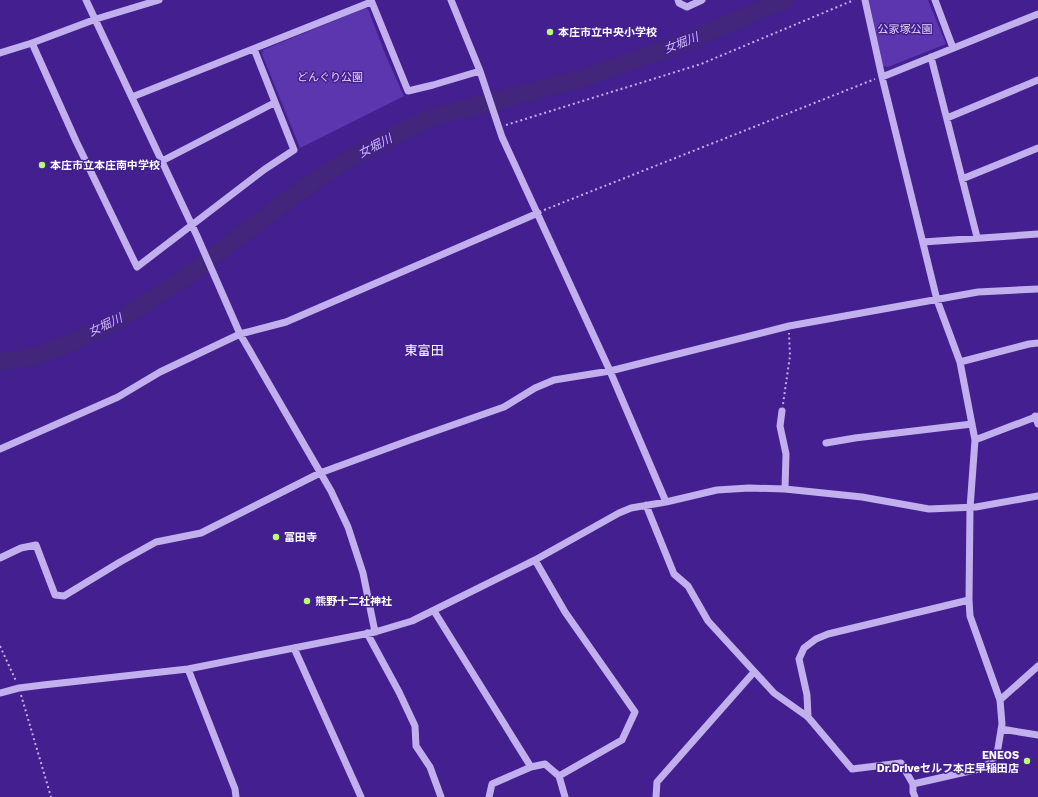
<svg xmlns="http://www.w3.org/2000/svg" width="1038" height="797" font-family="'Work Sans','Noto Sans JP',sans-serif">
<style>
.green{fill:#5b36af}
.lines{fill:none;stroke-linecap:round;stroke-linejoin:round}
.river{stroke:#41267c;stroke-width:18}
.path{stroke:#c2afed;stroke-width:2;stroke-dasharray:2 3;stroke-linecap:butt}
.minor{stroke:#c2afed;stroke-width:7}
.poi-dot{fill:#bafb6f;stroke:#431f90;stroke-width:1.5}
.labels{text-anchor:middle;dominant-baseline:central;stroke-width:3;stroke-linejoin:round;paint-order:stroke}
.park-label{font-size:11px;fill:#e0d5fa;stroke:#431f90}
.poi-label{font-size:11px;font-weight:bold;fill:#fff;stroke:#431f90;text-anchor:start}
.water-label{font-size:12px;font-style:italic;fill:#ccbbf4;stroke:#431f90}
.quarter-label{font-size:13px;fill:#fff;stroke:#431f90}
</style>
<rect width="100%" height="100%" fill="#431f90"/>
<path class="green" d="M869,0H928L946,44L888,67L883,66Z
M365,8L368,9L386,56L404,96L300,148L262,54L263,50Z"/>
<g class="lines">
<path class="river" d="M0,362L36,356L73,342L121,319L193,272L286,201L325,174L350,158L430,118L584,78L682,43L785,0"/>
<path class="path" d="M506,125L701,64L854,0
M544,210L875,79
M783,404L790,356L789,333
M0,646L16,681
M21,695L51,797"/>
<path class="minor" d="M86,0L197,236L240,334L331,491L348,527L363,573L375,632
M371,0L408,91L433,85L480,71
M451,0L480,71L502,137L610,371L666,502
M678,0L679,3L687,7L702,0
M865,0L882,77L937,300L960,362L975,440L970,508L969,600L970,616L1000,700L1002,724L997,754L990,763L979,769L913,784
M935,0L953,48
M32,43L76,141L137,267L265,169L294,150L254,49
M0,53L32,43L96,19L159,0
M931,57L977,237
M882,77L1038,14
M132,97L371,2
M947,118L1038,80
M162,161L274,103
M962,179L1038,148
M923,242L1038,234
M960,362L1029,344L1038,343
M782,411L780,426L786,454L785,489
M1035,416L1038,424
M975,440L1038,416
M826,443L855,438L972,424
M0,449L118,397L160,372L240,334L286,322L538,213
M646,505L674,574L688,586L708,621L774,693L808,717L852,769L901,763L913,784V792L915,797
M0,558L21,548L36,545L55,595L64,596L120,562L156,542L201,533L320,473L410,440L504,407L535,388L554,380L610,371L789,326L978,292L1038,289
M535,560L565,612L635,712L622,740L559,776
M434,611L531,767L545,764L559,776L565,797
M367,633L399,692L415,726L416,746L430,767L441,797
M294,648L361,797
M188,669L235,789L236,797
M0,693L19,688L43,685L188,669L375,632L412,621L535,560L619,513L631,508L666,502L717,490L749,488L785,489L862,497L929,509L976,507L1038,496
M1000,700L1038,666
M808,717L807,695L799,659L804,648L816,639L828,634L969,600
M1001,729L1038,735
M489,797L492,784L531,767
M656,797L657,782L754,672"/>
</g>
<g class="poi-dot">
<circle cx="550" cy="32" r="4"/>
<circle cx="42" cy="165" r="4"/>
<circle cx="276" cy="537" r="4"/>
<circle cx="307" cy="601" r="4"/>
<circle cx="1027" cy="761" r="4"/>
</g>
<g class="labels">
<g class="park-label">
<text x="905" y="29">公家塚公園</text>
<text x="330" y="77">どんぐり公園</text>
</g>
<g class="poi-label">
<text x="558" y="32">本庄市立中央小学校</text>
<text x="50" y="165">本庄市立本庄南中学校</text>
<text x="284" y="537">富田寺</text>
<text x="315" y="601">熊野十二社神社</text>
<text x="1019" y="755" text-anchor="end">ENEOS<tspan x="1019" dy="13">Dr.Driveセルフ本庄早稲田店</tspan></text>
</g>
<g class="water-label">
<text transform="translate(681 43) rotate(-21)">女堀川</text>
<text transform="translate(375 146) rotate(-27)">女堀川</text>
<text transform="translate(105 325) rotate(-25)">女堀川</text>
</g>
<g class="quarter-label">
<text x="424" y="350">東富田</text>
</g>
</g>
</svg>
